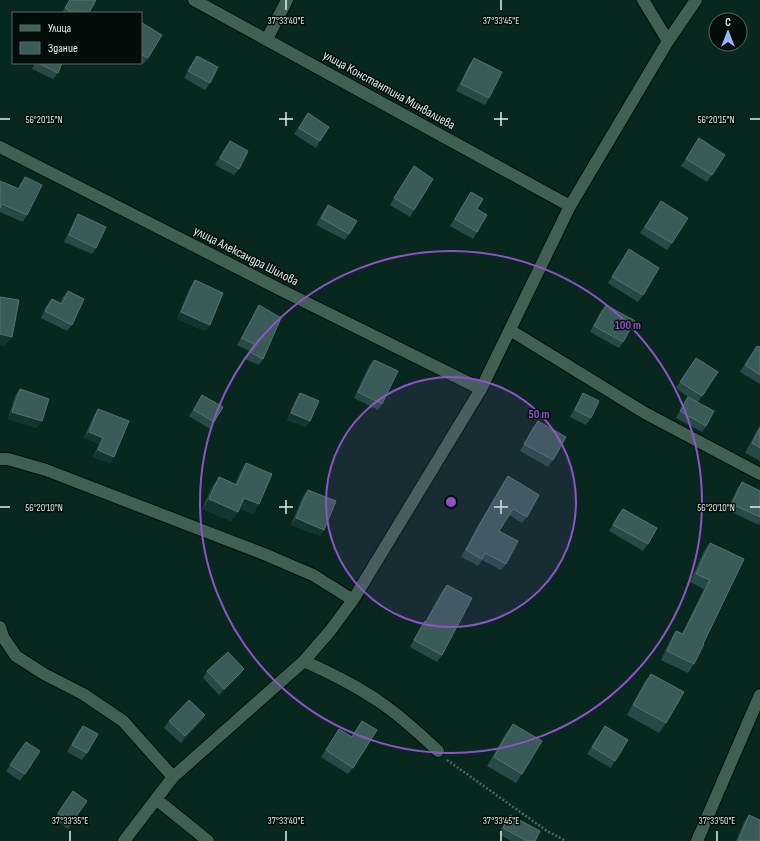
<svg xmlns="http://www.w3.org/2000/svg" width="760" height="841" font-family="'Sofia Sans Condensed',sans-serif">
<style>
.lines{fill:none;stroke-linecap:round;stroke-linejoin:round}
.minor-casing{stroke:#001009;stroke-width:14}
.path{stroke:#4c6860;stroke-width:2.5;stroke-dasharray:2 2;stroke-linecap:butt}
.minor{stroke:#406054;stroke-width:12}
.wall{fill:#274a47}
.shaded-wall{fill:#123530}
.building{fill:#3a5c59;stroke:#54736f}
.ticks{fill:none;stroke:#def0e9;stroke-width:1.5}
.ring{fill:none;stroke:#8f53c7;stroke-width:2}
.labels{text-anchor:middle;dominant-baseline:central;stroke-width:3;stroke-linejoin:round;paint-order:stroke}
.street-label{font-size:13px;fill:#def0e9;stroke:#030e0a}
.ticks-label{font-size:10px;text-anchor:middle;fill:#def0e9;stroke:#030e0a;stroke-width:3;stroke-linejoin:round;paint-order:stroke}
.centre{fill:#8f53c7;stroke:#030e0a;stroke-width:2}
.ring-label{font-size:12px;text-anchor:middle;font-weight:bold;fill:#8f53c7;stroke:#030e0a;stroke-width:3;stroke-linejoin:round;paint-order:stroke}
</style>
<rect width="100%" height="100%" fill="#08281f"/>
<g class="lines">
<defs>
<path id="minor" d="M194,0L570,206
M643,0L668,41
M267,39L287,0
M0,147L287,293L481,389
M510,330L645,413L760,474
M0,459H8L46,470L264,554L313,575L353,600
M0,627L3,637L16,656L44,674L83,694L123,721L173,777
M304,661C332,674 359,687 384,705C404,719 421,735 438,751
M156,799L208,841
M124,841L173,777L304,661L330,631L353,600L481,389L570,206L668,41L696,0
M697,841L760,695"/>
</defs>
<use href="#minor" class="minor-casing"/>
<path class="path" d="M447,760L547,831L566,841"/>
<use href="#minor" class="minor"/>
</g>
<path class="wall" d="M69,0H96L89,13H62Z
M141,25L148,58L143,64L141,63Z
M197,56L210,83L205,90L184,78L193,62Z
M474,58L489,98L485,105L456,91L469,65Z
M35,63H62L58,73L53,79L32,69Z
M308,113L320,141L316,148L294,134Z
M699,138L712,175L707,182L681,166Z
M230,141L239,169L234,175L215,165L225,148Z
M414,166V210L410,217L390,205Z
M25,177L27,215L23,222L0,212V181L18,188L20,184Z
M471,192L477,209V232L473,239L450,226L466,199Z
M661,201L672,243L667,250L640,233Z
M328,205L349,234L345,240L316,225L323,212Z
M78,214L96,248L92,254L64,242L74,221Z
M629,249L643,295L638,302L608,283Z
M195,280L210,325L205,331L177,319L190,287Z
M68,291L72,325L67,331L41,318L47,305L52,299L60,303L63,297Z
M259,305L263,359L259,365L245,359L249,351L237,345L255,312Z
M606,305L623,342L619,348L590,332L601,311Z
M757,346L760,347V384L740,372Z
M696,358L718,372L698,402L706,426L702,432L676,418L684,403L688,397L676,388Z
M374,360L382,404L378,410L354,398L369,366Z
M20,389L37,428L8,419L15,396Z
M300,393L310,421L305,427L287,420L296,399Z
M583,393L591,418L586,425L570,417L579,400Z
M202,395L214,422L210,429L189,416Z
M98,409L114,457L110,463L93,457L99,444L84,438L94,415Z
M538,421L553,460L548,467L520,451L533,427Z
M760,425V461L745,453Z
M246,463L259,504L253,514L239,508L238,512L231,521L202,509L212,487L219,477L235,484L240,473Z
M508,476L527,517L522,523L509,515L499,531L506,564L501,570L482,560L478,566L461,557L476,529L503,483Z
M742,482L760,491V523L759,525L727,510L737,489Z
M308,490L324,530L320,536L291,525L303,496Z
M623,509L648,544L643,551L609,531L618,515Z
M710,543L744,559L703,644L694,664L688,673L661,660L671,639L676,631L682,634L704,589L690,582L704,551Z
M447,585L442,655L437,662L410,647L420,628L425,621V622L442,591Z
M207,671L240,676L219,695L203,678Z
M651,674L666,723L659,733L627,715L644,683Z
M205,715L201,721L181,743L164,728L169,721Z
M362,721L353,768L348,774L321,757L339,729L351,737Z
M513,724L522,774L516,783L487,766L506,733Z
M83,726L87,753L82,760L67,752L78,732Z
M605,726L615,761L611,768L587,754Z
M26,742L40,751L20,781L6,771Z
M73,791L87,801L68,829L54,819Z
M510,815L535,841H511L499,834L505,821Z
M749,815L760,841H736L744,822Z"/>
<path class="shaded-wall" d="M181,312L210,325L205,331L177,319Z
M0,334L12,337L5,346L0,345Z
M12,412L42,421L37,428L8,419Z
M291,413L310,421L305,427L287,420Z
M89,432L103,438L99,444L84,438Z
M98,450L114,457L110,463L93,457Z
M244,498L259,504L253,514L237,507Z
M209,499L238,512L231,521L202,509Z
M296,518L324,530L320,536L291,525Z
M244,669L240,676L219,695L224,689Z
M205,715L201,721L181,743L185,736Z"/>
<path class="building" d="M70,0H96L89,13H74L65,8Z
M142,23L162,35L148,58L141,54V25Z
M197,56L218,67L210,83L188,71Z
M474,58L502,72L489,98L461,84Z
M38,63H62L58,73Z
M308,113L329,127L320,141L299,128Z
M699,138L725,155L712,175L686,159Z
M230,141L248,151L239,169L220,158Z
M414,166L433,179L414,210L394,198Z
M25,177L42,185L27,215L2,204L0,208V181L19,189Z
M471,192L483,199L477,209L487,215L477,232L455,219Z
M661,201L688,218L672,243L645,227Z
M328,205L357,221L349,234L321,218Z
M78,214L106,227L96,248L69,235Z
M629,249L659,268L643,295L612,277Z
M195,280L223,293L210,325L181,312Z
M68,291L84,299L72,325L45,311L52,299L62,304Z
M0,297L19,300L12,337L0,334Z
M259,305L281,318L263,359L250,352L254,344L242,338Z
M606,305L635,321L623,342L594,326Z
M757,346L760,347V375L745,365Z
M696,358L718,372L702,396L680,382Z
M374,360L398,371L382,404L358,392Z
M20,389L49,399L42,421L12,412Z
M300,393L319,401L310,421L291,413Z
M583,393L599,401L591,418L575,410Z
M202,395L223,407L214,422L194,410Z
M688,397L714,411L706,426L680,411Z
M98,409L129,421L114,457L98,450L103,438L89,432Z
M538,421L566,437L553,460L524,444Z
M760,428V448L752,443Z
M246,463L272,474L259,504L244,498L238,512L209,499L219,477L237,485Z
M508,476L539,495L527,517L513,509L499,531L518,541L506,564L485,553L482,559L466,550L481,522Z
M742,482L760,491V517L732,504Z
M308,490L336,501L324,530L296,518Z
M623,509L657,528L648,544L613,525Z
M710,543L744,559L703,644H704L694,664L667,651L676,631L683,634L710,580L696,574Z
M447,585L472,598L442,655L414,640L425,621L426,622Z
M228,652L244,669L224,689L207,671Z
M651,674L684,692L666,723L633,705Z
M189,700L205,715L185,736L169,721Z
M362,721L377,730L353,768L326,750L339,729L352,737Z
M513,724L542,741L522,774L494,757Z
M83,726L98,734L87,753L72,745Z
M605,726L628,740L615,761L592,747Z
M26,742L40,751L25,774L10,765Z
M73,791L87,801L72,822L58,813Z
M510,815L540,831L535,841H527L503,828Z
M749,815L760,820V841H738Z"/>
<path class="ticks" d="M286,0V10M501,0V10M286,112V126M501,112V126M0,119H10M279,119H293M494,119H508M750,119H760M286,500V514M501,500V514M0,507H10M279,507H293M494,507H508M750,507H760M70,831V841M286,831V841M501,831V841M717,831V841"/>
<circle cx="451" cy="502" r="125" fill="#8f53c7" fill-opacity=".12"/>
<g class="ring">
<circle cx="451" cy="502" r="125"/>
<circle cx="451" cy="502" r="251"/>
</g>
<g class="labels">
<g class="street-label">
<text transform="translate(389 90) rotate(29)">улица Константина Минвалиева</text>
<text transform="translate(246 256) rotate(27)">улица Александра Шилова</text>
</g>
</g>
<g class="ticks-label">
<text x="286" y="24">37°33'40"E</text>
<text x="501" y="24">37°33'45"E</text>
<text x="44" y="123">56°20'15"N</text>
<text x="716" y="123">56°20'15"N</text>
<text x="44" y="511">56°20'10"N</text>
<text x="716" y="511">56°20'10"N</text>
<text x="70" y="824">37°33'35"E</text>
<text x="286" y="824">37°33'40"E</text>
<text x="501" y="824">37°33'45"E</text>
<text x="717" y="824">37°33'50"E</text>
</g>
<circle cx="451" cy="502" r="6" class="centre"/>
<g class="ring-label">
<text x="628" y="329">100 m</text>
<text x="539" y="418">50 m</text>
</g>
<rect x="12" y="12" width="130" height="52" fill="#030e0a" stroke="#5b6863"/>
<rect x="20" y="25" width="20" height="6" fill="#406054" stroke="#5b6863"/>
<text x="48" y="32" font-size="12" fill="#def0e9">Улица</text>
<rect x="20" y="42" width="20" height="12" fill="#3a5c59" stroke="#5b6863"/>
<text x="48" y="52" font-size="12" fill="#def0e9">Здание</text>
<g transform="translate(728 32)"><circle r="19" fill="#030e0a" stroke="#5b6863"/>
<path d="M0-3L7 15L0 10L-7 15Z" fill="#97b6fd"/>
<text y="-6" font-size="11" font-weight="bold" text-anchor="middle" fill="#def0e9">С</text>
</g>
</svg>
